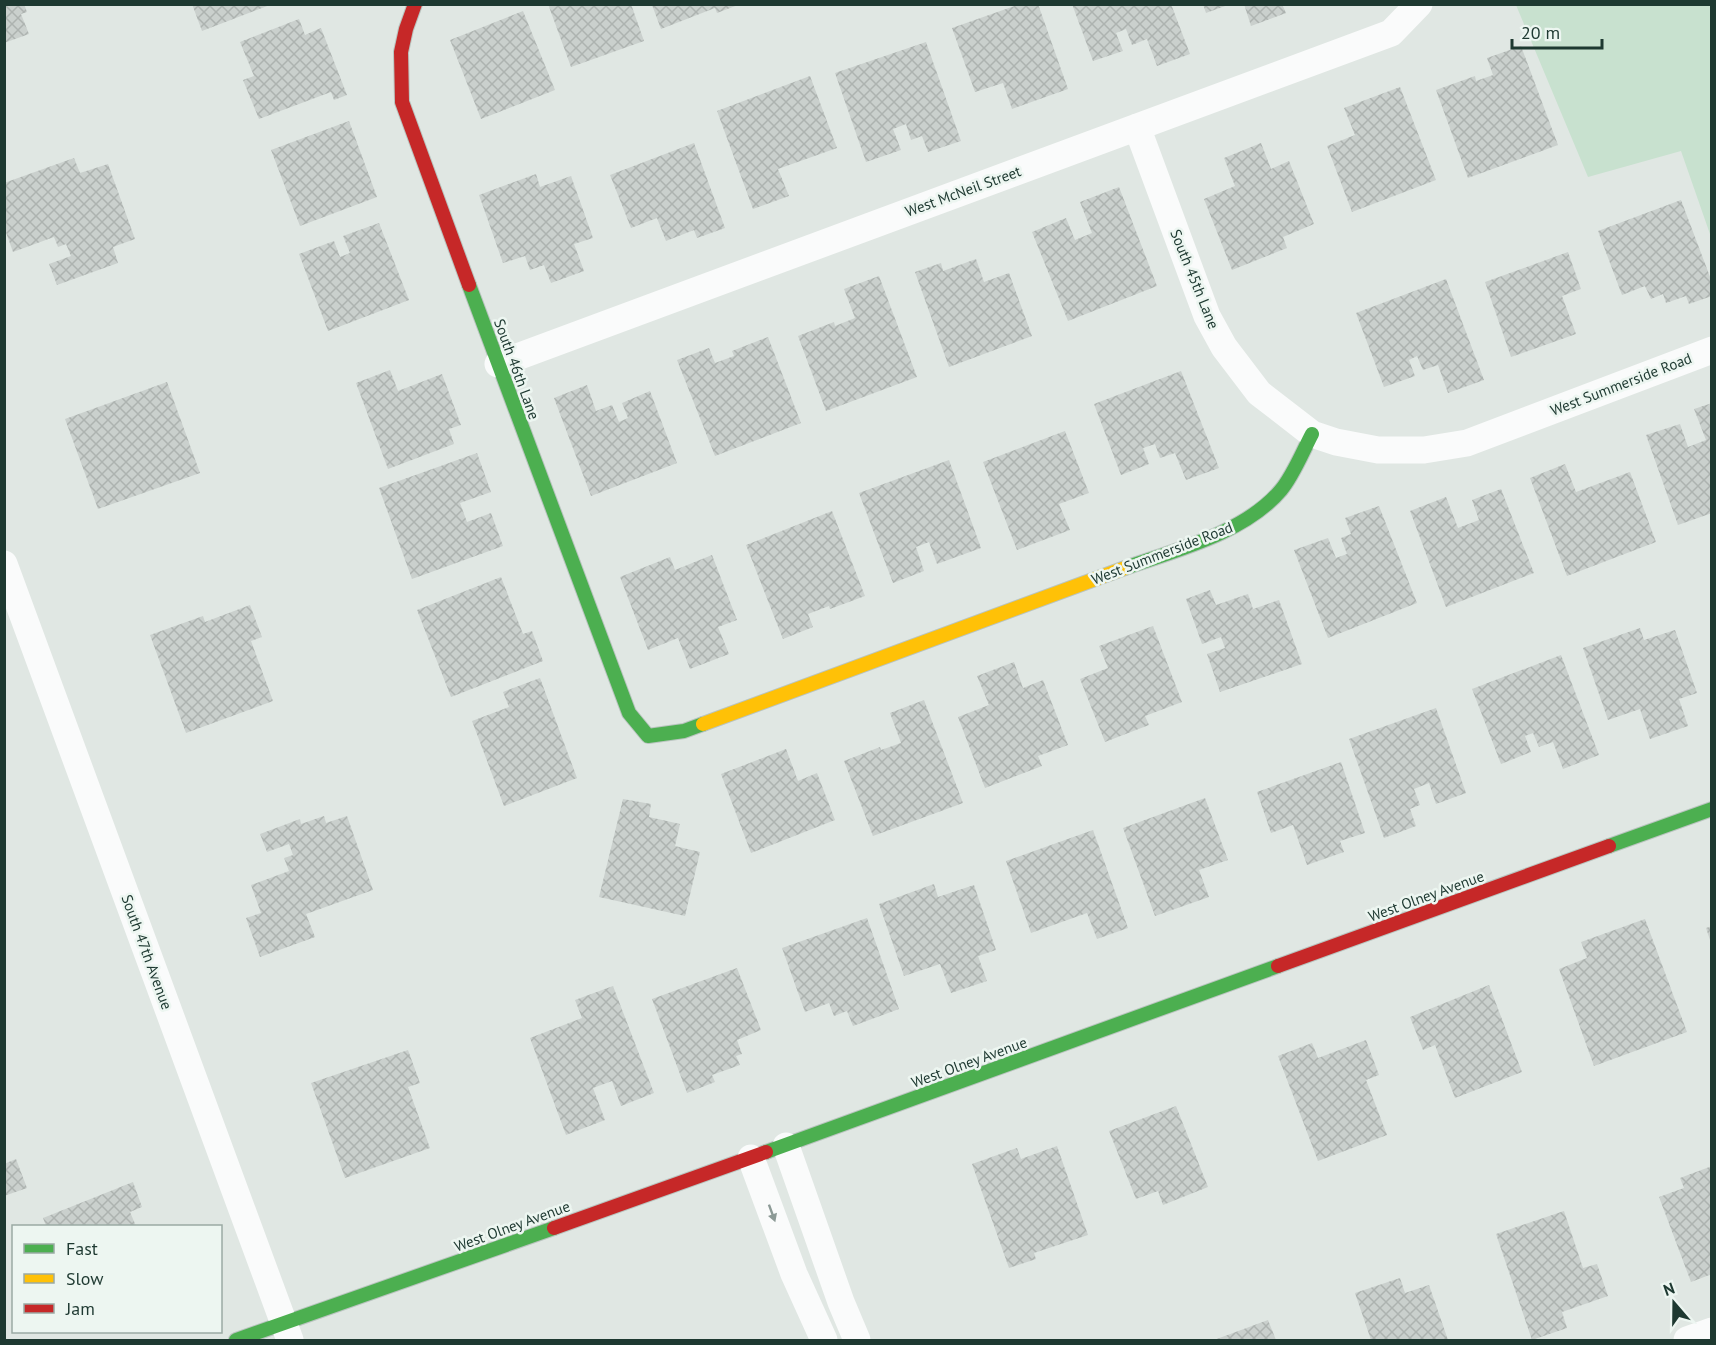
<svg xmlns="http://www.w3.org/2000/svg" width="1716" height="1345" font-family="'PT Sans',sans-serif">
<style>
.green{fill:#c8e1cf}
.building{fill:url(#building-cross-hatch)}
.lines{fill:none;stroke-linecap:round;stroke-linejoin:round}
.fast-casing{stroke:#b9c4bf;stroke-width:16}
.slow-casing{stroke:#b9c4bf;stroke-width:16}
.jam-casing{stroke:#b9c4bf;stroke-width:16}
.street{stroke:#fafbfb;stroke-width:27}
.fast{stroke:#4caf50;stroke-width:14}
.slow{stroke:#ffc107;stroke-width:14}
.jam{stroke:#c62828;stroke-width:14}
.oneway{fill:#8c9a96}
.labels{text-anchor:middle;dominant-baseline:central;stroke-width:5;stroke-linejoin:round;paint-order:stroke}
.street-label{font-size:15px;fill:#1e3931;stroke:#edf6f1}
</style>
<defs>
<pattern id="building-cross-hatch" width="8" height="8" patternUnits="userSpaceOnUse" patternTransform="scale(1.5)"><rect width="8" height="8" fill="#cad0cd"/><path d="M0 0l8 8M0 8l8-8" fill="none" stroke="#adb3b0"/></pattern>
</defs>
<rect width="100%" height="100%" fill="#e0e7e3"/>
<path class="green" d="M1516,5H1711V237L1681,151L1588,177Z"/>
<path class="building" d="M4,4H24L27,12L21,14L29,34L4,43Z
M192,4H270V5L202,31Z
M548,4H631L644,41L571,67Z
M1020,4H1038L1068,89L1012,109L1003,83L975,92L952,28Z
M1072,4H1171L1190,54L1157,66L1147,39L1132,45L1126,29L1116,33L1123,51L1093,61Z
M1203,4H1228V5L1206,13Z
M1244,4H1282L1286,13L1251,26Z
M652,5H738L717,13L715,8L661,29Z
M523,11L555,90L481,119L450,40Z
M299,19L305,35L321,28L347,95L334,100L331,92L259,119L243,80L254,76L240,42Z
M926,42L961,141L928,152L922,136L911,140L906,124L893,129L901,150L866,162L835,73Z
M1521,46L1558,145L1468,178L1436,90L1475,76L1476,81L1493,75L1487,58Z
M810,76L837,148L778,169L789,196L753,209L717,111Z
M1400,87L1436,180L1352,212L1327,146L1355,135L1344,108Z
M349,121L377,197L300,226L271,150Z
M694,143L725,228L697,238L694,230L666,241L657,218L631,228L610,175Z
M1261,143L1271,169L1289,161L1314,224L1283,237L1287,248L1232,270L1204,199L1235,186L1224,158Z
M74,158L80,173L108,164L135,239L113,247L118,263L57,285L49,264L71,256L66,244L58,247L54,237L13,252L4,227V183Z
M536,174L540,187L571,176L593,238L574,244L584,271L551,283L544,265L530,270L525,256L503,263L479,195Z
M1119,187L1157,286L1068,321L1032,232L1066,218L1075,240L1092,233L1080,202Z
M1681,200L1712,282V296L1689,304L1686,296L1666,303L1663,294L1651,299L1645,286L1622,295L1598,231Z
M379,223L409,300L328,331L299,254L334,241L340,257L350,253L343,236Z
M1568,252L1581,289L1562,296L1576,334L1511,357L1485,282Z
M976,259L984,282L1009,273L1032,336L949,367L915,272L941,263L943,271Z
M879,276L917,377L826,411L798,336L834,322L835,326L855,318L844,289Z
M1446,279L1484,380L1448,393L1438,365L1423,370L1417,356L1409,360L1415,376L1384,387L1356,313Z
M768,337L801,423L715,456L677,360L709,348L715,363L734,356L732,351Z
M390,370L398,391L442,374L461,425L449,429L454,444L388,469L356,383Z
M1181,371L1219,468L1186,480L1175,453L1160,458L1155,444L1143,448L1149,464L1121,475L1094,404Z
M167,382L200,473L98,509L65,419Z
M587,385L596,411L612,405L619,422L628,418L622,403L650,391L677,463L591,496L554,398Z
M1712,403V513L1678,525L1646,435L1680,424L1688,447L1706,440L1694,409Z
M1065,431L1089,493L1059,504L1070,530L1017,550L983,462Z
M477,453L491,492L460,503L467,522L491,513L503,546L412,579L379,488Z
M949,460L981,548L937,564L929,542L916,547L924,571L893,583L859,493Z
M1565,464L1576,492L1630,472L1656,542L1567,576L1530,478Z
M1501,489L1534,573L1446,607L1410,511L1446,497L1458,528L1479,520L1472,500Z
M1379,506L1417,603L1328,638L1294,550L1328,538L1336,558L1347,554L1341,538L1351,534L1345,518Z
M832,511L865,596L830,609L829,606L808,614L813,627L783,639L746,545Z
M712,555L737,620L718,627L729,654L690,669L678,638L648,650L620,577L670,557L675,570Z
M501,577L523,634L532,631L543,661L451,697L417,610Z
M1210,590L1216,605L1248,594L1253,609L1279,600L1302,664L1220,692L1207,654L1225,648L1221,637L1202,644L1186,599Z
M250,605L262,637L251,641L273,701L186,733L150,635L203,616L205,622Z
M1153,626L1182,702L1145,716L1149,725L1105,742L1080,679L1108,668L1099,646Z
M1640,628L1644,640L1675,630L1697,693L1679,699L1688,726L1650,739L1640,709L1608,720L1583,648Z
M1561,655L1599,755L1563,769L1553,742L1539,747L1533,733L1525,736L1531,752L1501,764L1472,689Z
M1014,662L1023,688L1043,680L1068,745L1038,756L1042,766L985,788L958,717L989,705L977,676Z
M540,678L577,778L504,806L472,721L509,707L503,692Z
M924,700L963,803L873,836L844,761L880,747L881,750L901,743L890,713Z
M1436,708L1466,793L1436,804L1429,783L1414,789L1420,805L1410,809L1416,826L1384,838L1349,739Z
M786,749L798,781L817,773L835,820L751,853L721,774Z
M1341,762L1365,833L1340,841L1344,852L1307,865L1293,825L1271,833L1257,792Z
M1205,798L1228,860L1199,870L1209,897L1155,916L1123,828Z
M623,799L651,804L649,817L680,824L675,846L700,852L685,916L599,897Z
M324,816L326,823L347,816L373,890L306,914L315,937L260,957L246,918L261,913L251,885L289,871L284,858L293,855L289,844L267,852L260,834L300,819L301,824Z
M1093,830L1128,928L1097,939L1087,913L1031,933L1006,861Z
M934,884L938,897L974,885L996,950L978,956L987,981L951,993L940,964L904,976L879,904Z
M867,918L899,1009L853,1026L847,1011L834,1016L829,1003L805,1012L782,948Z
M1645,919L1687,1032L1594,1066L1559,969L1587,958L1581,942Z
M1712,926V943H1711L1706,928Z
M737,968L761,1030L737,1040L742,1054L736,1056L740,1065L712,1075L715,1082L687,1093L652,999Z
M1489,985L1522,1072L1455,1098L1435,1045L1423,1050L1410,1017Z
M613,986L654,1093L621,1106L612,1081L593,1088L605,1120L566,1135L530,1038L582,1018L575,1000Z
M1366,1040L1379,1075L1366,1080L1387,1135L1318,1161L1278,1056L1312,1043L1318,1058Z
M408,1050L420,1083L408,1087L430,1148L345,1178L311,1083Z
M1176,1106L1208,1187L1163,1205L1158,1191L1136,1199L1109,1131Z
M1057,1146L1088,1235L1034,1253L1036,1259L1009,1268L972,1164L1017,1148L1021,1159Z
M16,1159L27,1188L4,1196V1164Z
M1712,1166V1274L1691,1282L1659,1197L1684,1188L1680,1178Z
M133,1182L142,1207L130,1212L136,1226H46L43,1218Z
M1564,1211L1583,1268L1597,1264L1608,1296L1562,1312L1567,1328L1532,1340L1496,1234Z
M1400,1278L1405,1293L1429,1285L1448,1340H1371L1355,1293Z
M1268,1320L1276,1340H1214Z"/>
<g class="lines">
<defs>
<path id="fast" d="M469,285L629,713L648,736L684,731L703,724
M1125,568C1176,550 1245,533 1281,490C1293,476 1303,451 1312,434
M1609,846L1712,809
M766,1152L1278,966
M236,1340L554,1228"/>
<path id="slow" d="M703,724L1125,568"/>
<path id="jam" d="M415,4L406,29L401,52L402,102L469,285
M1278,966L1609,846
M554,1228L766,1152"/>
</defs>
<use href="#fast" class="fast-casing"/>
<use href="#slow" class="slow-casing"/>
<use href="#jam" class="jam-casing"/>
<path class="street" d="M1137,127L1207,316L1224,347L1259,393L1312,434L1336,442L1378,450H1424L1467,443L1712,350
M498,364L1391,33L1419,4
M4,564L290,1340
M786,1146L841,1302L857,1340
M751,1158L794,1274L824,1340
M1687,1340L1712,1331"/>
<use href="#fast" class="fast"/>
<use href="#slow" class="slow"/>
<use href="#jam" class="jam"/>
</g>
<defs><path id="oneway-solid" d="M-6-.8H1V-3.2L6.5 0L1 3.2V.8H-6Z" transform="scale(1.5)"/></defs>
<use class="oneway" href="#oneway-solid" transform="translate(772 1213) rotate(70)"/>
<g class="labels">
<g class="street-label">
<text transform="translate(963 191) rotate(-20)">West McNeil Street</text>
<text transform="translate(1195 279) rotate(68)">South 45th Lane</text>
<text transform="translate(517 369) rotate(70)">South 46th Lane</text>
<text transform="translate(1621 384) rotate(-21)">West Summerside Road</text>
<text transform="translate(1162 553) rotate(-21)">West Summerside Road</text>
<text transform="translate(1426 896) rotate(-20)">West Olney Avenue</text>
<text transform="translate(147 952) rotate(70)">South 47th Avenue</text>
<text transform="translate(969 1062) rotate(-20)">West Olney Avenue</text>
<text transform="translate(512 1226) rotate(-20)">West Olney Avenue</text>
</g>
</g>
<rect width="1716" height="1345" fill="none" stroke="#1e3931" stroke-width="12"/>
<rect x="12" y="1225" width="210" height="108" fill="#edf6f1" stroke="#9aaaa4" stroke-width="1.5"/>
<rect x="24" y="1244" width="30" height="9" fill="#4caf50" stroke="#9aaaa4" stroke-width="1.5"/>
<text x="66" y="1255" font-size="18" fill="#1e3931">Fast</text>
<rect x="24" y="1274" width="30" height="9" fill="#ffc107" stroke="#9aaaa4" stroke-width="1.5"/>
<text x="66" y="1285" font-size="18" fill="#1e3931">Slow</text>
<rect x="24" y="1304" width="30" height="9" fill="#c62828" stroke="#9aaaa4" stroke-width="1.5"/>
<text x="66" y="1315" font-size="18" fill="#1e3931">Jam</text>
<g transform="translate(1674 1303) rotate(340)" stroke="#edf6f1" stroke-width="4.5" paint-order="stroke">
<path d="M0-4.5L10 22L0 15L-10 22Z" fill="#1e3931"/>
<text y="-9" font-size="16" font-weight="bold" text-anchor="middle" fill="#1e3931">N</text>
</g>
<path d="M1512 39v9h90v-9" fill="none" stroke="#1e3931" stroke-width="3"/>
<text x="1521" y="39" font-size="18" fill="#1e3931" stroke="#edf6f1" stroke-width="4.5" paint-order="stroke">20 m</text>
</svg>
